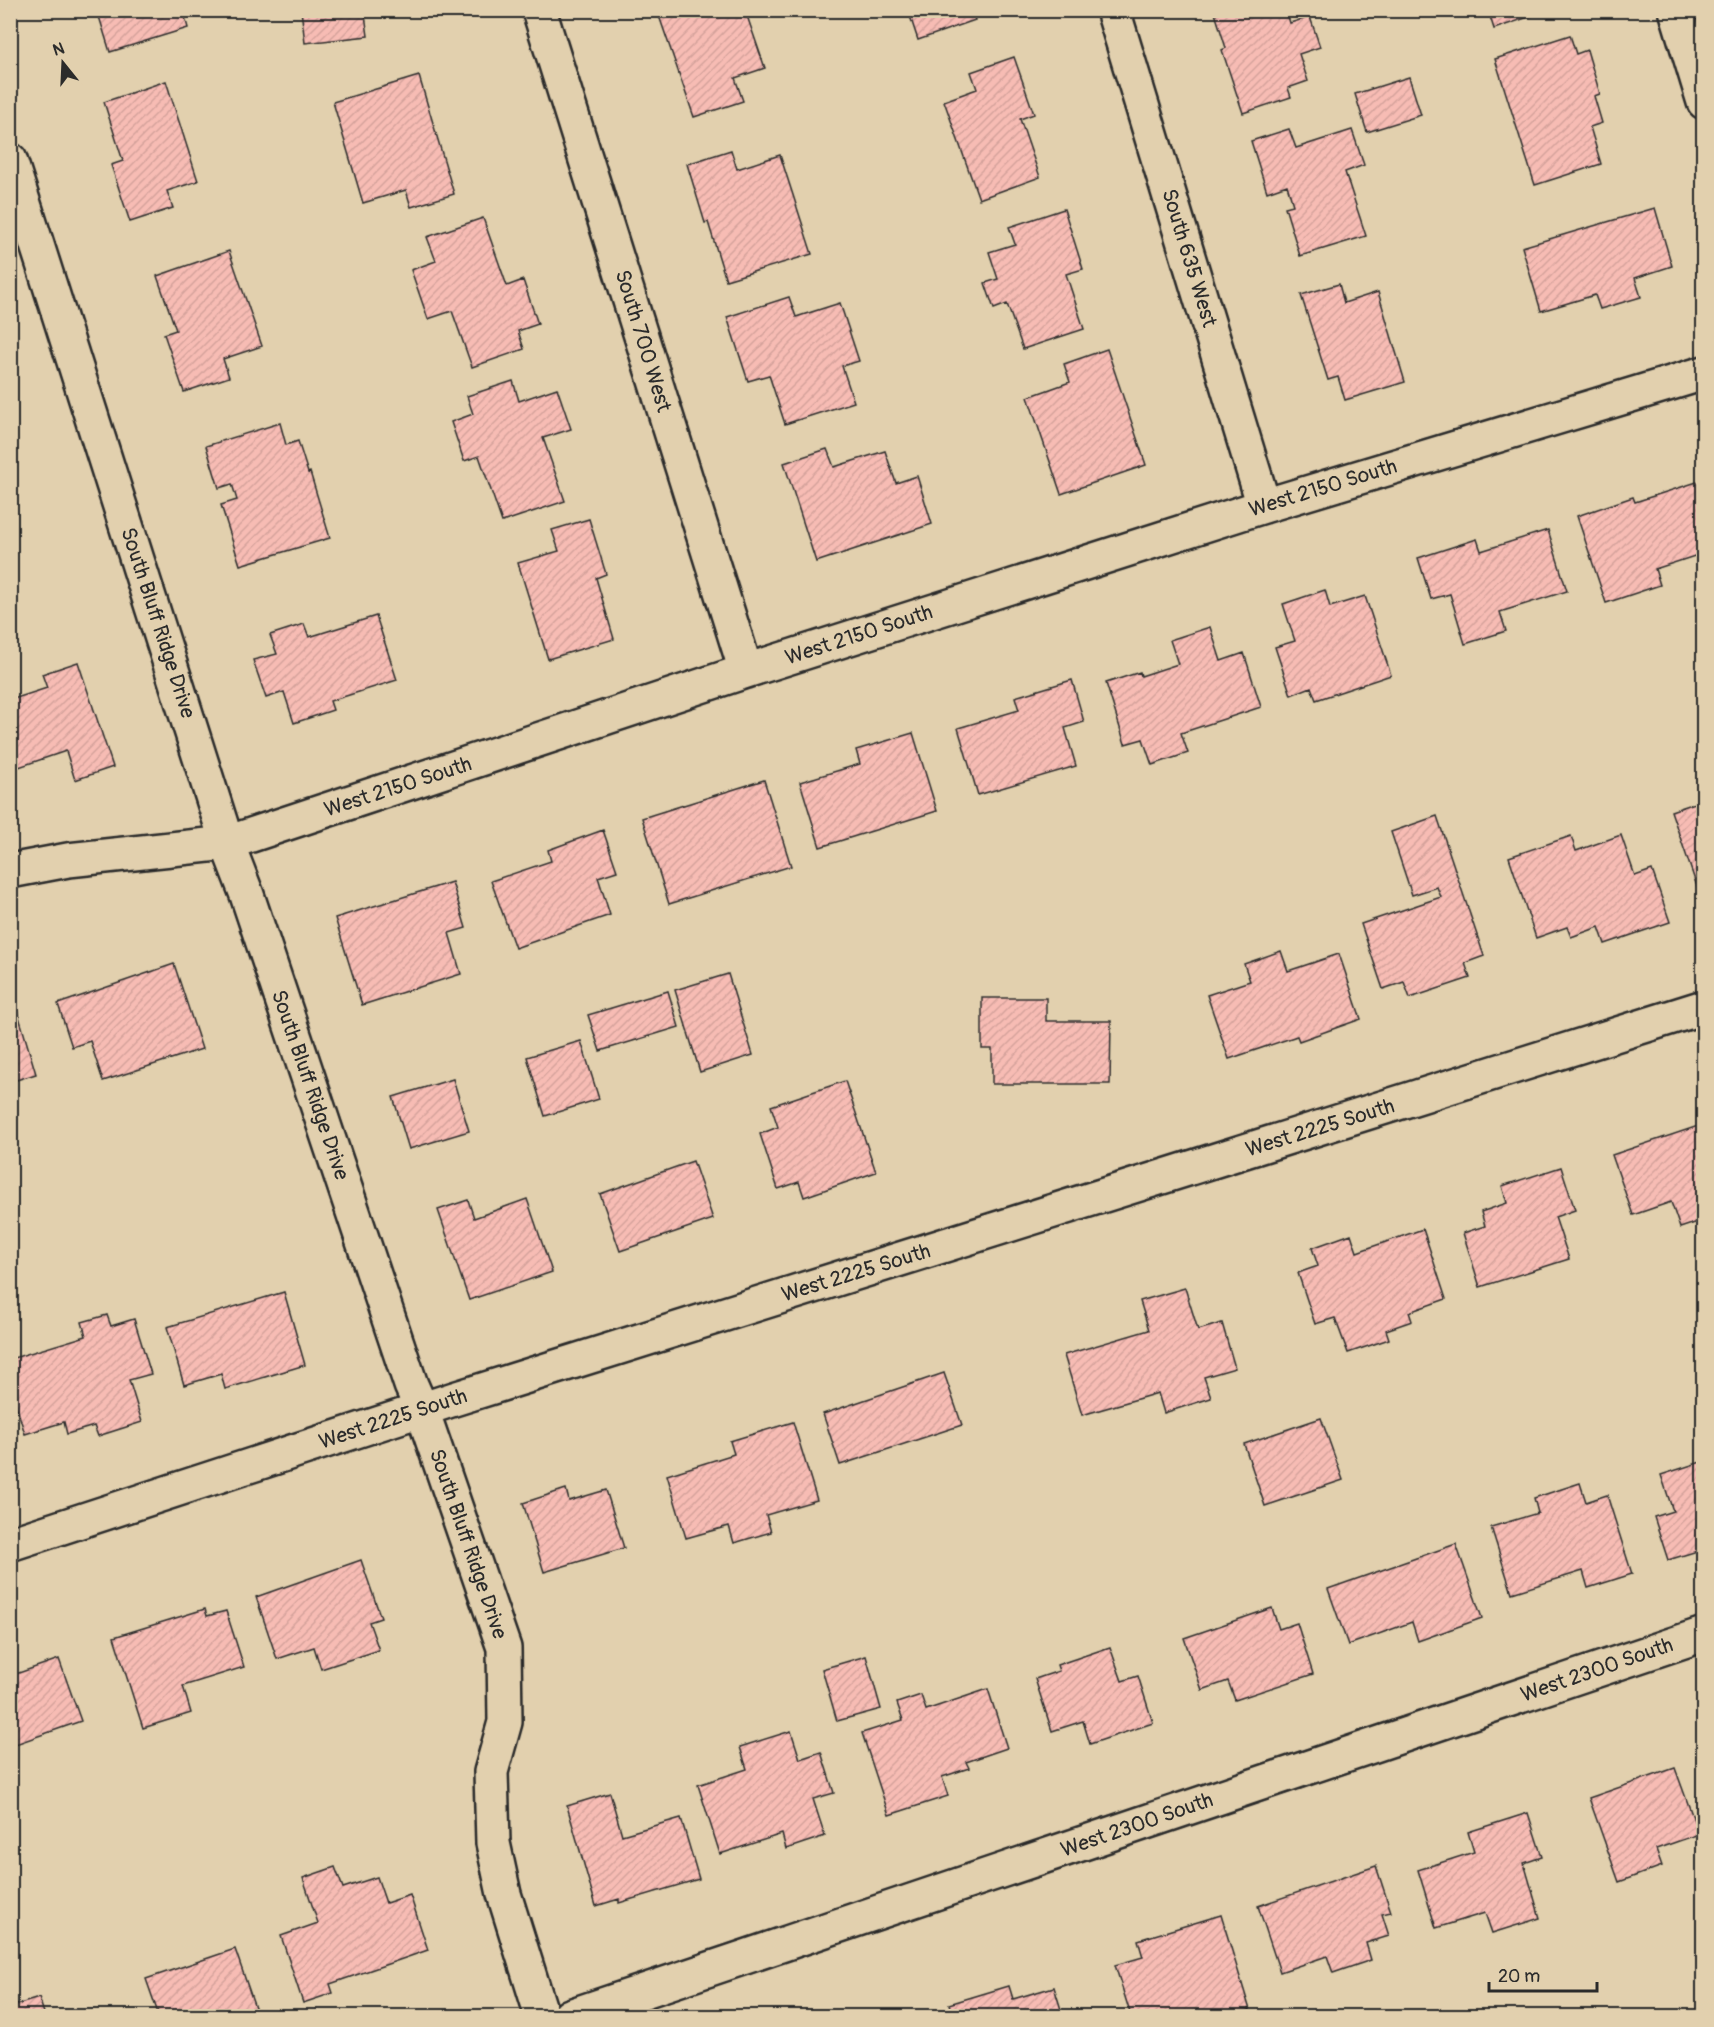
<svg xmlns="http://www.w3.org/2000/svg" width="1714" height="2027" font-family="Pangolin,sans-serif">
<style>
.building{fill:url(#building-hatch);stroke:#2b2b2b;stroke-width:1.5}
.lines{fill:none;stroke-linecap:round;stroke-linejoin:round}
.minor-casing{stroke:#2b2b2b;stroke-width:38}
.minor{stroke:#e2d0ae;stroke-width:33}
.labels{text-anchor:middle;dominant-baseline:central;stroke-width:5;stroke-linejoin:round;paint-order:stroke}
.street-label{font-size:21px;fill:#2b2b2b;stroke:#e2d0ae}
</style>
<defs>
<pattern id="building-hatch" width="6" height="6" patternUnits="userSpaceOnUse" patternTransform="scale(1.5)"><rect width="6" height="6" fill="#f7bcb4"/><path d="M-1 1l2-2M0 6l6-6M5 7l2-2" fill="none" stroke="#d4a29b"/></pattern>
</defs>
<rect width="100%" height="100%" fill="#e2d0ae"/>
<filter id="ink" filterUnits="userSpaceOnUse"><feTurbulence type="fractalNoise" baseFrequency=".0167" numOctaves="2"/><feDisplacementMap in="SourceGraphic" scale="12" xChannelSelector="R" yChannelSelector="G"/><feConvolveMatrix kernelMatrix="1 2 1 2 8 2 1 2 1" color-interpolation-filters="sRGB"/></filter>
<g filter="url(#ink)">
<path class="building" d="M92,10H183L188,28L110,52L98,13L93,14Z
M301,10H406V11L365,15L368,36L305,43Z
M657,10H745L765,68L735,78L743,101L694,117Z
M908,10H972L975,20L918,40Z
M1214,10H1286L1290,23L1310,17L1320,47L1299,54L1308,81L1288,88L1291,97L1243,113L1222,50L1226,48Z
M1488,10H1549L1494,29Z
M1570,35L1576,54L1587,50L1600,94L1594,96L1602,123L1590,127L1601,164L1535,185L1495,59Z
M1014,57L1034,114L1020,119L1040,177L979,199L944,101L977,89L971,72Z
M419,76L454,194L411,207L406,190L363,203L333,102Z
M1409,77L1421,115L1367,132L1355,94Z
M166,81L198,181L167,191L173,208L130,222L111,165L123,161L104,102Z
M1289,129L1296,148L1352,130L1364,165L1345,172L1366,236L1300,256L1285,207L1293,205L1287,185L1267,192L1251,141Z
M731,150L737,169L780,155L812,254L726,280L708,222L705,223L687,164Z
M1655,208L1672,266L1635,278L1641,297L1600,309L1595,295L1541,311L1522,247Z
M1064,209L1083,269L1066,274L1084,329L1023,349L1007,304L994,309L985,283L998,279L989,252L1015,244L1009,227Z
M483,218L507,286L523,280L538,324L518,331L524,349L472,367L452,311L428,319L411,270L436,261L427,237Z
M229,251L262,346L223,359L229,377L184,392L164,334L176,330L157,276Z
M1339,284L1344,303L1378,292L1405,382L1345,400L1338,377L1328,380L1301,295Z
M789,297L796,317L840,303L859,361L842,366L854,402L785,424L769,375L748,381L727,317Z
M1107,349L1146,465L1061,494L1028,397L1070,382L1064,364Z
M513,381L519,401L557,388L571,429L543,438L565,501L502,522L479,456L464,461L451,422L473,414L467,396Z
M280,423L286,445L298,441L308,473L310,472L330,538L240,565L221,505L237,500L232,484L219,488L206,446Z
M827,449L834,467L885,451L896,483L917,476L932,524L816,562L784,463Z
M1703,480L1704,553L1655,569L1660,585L1606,603L1577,516L1633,497L1635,502Z
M589,519L606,574L596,578L614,639L548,659L518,563L559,551L552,530Z
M1548,530L1567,591L1500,612L1506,631L1465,644L1450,594L1431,599L1418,558L1477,539L1481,551Z
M1325,590L1330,607L1365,596L1391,675L1316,700L1311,687L1291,695L1275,647L1295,641L1283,604Z
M376,616L397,680L330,701L333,710L294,723L284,692L266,698L253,660L277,654L270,635L304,624L309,637Z
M1210,627L1221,661L1244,653L1261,707L1181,733L1188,753L1152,765L1143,739L1125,744L1106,683L1140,672L1141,676L1178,664L1170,640Z
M78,662L113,767L75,780L66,751L10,770V700L47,688L42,674Z
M1072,680L1084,722L1065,728L1076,766L978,795L958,728L1019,710L1015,697Z
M913,733L937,811L820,847L800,782L860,764L856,750Z
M764,780L791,866L669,904L642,818Z
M1704,800V897L1701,898L1671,811Z
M1437,816L1484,956L1465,963L1470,978L1410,998L1404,982L1383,989L1361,924L1441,897L1437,887L1412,895L1391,832Z
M603,830L617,871L598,877L610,915L515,948L491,881L551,861L548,850Z
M1621,835L1635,876L1652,870L1670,922L1605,944L1599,927L1571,937L1567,927L1536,938L1509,857L1571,836L1576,851Z
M452,882L466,928L449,933L461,974L362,1005L335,918Z
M1281,951L1288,971L1339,954L1361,1019L1299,1041L1297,1036L1229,1059L1207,995L1250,981L1244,964Z
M174,964L202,1049L103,1081L90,1041L72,1047L58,1004Z
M728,974L753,1055L700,1072L675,990Z
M668,991L679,1027L600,1051L588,1015Z
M10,993H12L36,1074L10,1082Z
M982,998H1046V1021H1111L1110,1084H992V1049H982Z
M581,1041L599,1099L545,1116L527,1057Z
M453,1079L469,1131L409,1149L393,1097Z
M845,1081L876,1172L804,1197L799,1182L778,1189L760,1134L778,1127L771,1106Z
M1704,1124V1220L1680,1228L1671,1202L1633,1215L1612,1155Z
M693,1161L713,1219L620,1251L600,1194Z
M1561,1167L1575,1210L1555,1217L1569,1259L1480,1287L1463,1233L1485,1226L1481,1212L1507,1203L1502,1186Z
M527,1199L552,1272L469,1300L438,1210L468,1200L474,1218Z
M1423,1229L1446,1299L1409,1312L1412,1321L1386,1330L1389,1339L1348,1353L1335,1318L1315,1324L1298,1273L1318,1266L1312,1248L1351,1234L1357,1252Z
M1185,1288L1198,1330L1222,1323L1235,1368L1204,1377L1211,1398L1164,1413L1158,1393L1082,1415L1064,1355L1149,1330L1140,1301Z
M284,1292L305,1365L225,1389L221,1374L184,1385L167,1327Z
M107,1315L111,1326L134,1319L151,1374L129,1380L142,1422L98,1436L94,1426L67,1434L64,1422L25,1434L10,1386V1359L86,1336L82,1322Z
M944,1373L962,1425L840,1465L823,1414Z
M1321,1418L1343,1480L1265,1506L1244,1444Z
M793,1422L817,1500L766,1515L771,1532L734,1543L729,1526L686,1538L667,1475L734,1454L730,1441Z
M1704,1461V1549L1668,1560L1654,1517L1673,1511L1661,1475Z
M1580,1483L1586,1502L1607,1495L1632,1574L1588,1588L1583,1571L1512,1593L1491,1527L1538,1513L1534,1498Z
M566,1489L569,1501L606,1490L624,1548L544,1572L523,1503Z
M1456,1544L1482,1618L1418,1641L1412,1622L1348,1645L1328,1589Z
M361,1560L381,1618L369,1622L379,1650L321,1669L314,1647L277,1659L256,1597Z
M1272,1608L1279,1629L1297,1623L1313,1674L1235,1700L1228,1681L1202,1690L1184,1638Z
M205,1609L207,1616L226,1611L244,1667L183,1686L191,1713L143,1728L114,1637Z
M1110,1647L1122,1681L1138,1676L1153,1723L1090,1744L1083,1721L1052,1731L1035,1679L1059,1671L1057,1665Z
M866,1656L881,1709L837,1721L822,1669Z
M59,1659L81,1721L10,1746V1676Z
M988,1689L1007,1748L966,1762L969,1768L942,1777L948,1796L889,1815L862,1733L903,1720L897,1703L921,1695L926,1710Z
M791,1731L800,1759L821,1752L834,1793L813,1799L825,1836L786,1849L782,1834L720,1854L698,1785L747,1769L740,1747Z
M1675,1768L1699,1834L1656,1849L1662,1866L1619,1882L1589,1798Z
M610,1793L622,1835L681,1818L699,1879L619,1903V1899L596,1906L567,1806Z
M1528,1813L1542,1857L1524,1863L1540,1918L1492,1933L1485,1913L1436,1928L1418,1870L1474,1852L1468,1832Z
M1376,1866L1391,1912L1382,1914L1389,1936L1366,1943L1371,1960L1333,1973L1327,1956L1280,1972L1258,1906Z
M335,1867L343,1888L377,1877L386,1903L410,1895L428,1950L330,1984L333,1993L303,2003L281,1936L318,1923L303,1878Z
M1221,1915L1250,2010L1228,2016H1131L1115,1965L1143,1957L1138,1940Z
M235,1949L258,2016H159L146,1979Z
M1009,1986L1013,1999L1054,1987L1063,2016H953L949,2004Z
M39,1998L45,2016H10V2007Z"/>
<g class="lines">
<defs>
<path id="minor" d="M539,10L746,671
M1113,10L1264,506
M1676,10L1704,102
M10,160L227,843L247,895L411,1385L422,1410L504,1648L505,1722L491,1772L493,1843L504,1894L542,2016
M10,871L68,860L227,843L746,671L1264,506L1704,373
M10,1544L454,1399L1704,1007
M570,2016L1704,1634"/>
</defs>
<use href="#minor" class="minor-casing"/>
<use href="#minor" class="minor"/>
</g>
</g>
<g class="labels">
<g class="street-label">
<text transform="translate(1189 258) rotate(73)">South 635 West</text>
<text transform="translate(643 341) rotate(73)">South 700 West</text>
<text transform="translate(1323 488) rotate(-17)">West 2150 South</text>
<text transform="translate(158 623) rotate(72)">South Bluff Ridge Drive</text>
<text transform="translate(859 635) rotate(-18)">West 2150 South</text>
<text transform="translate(398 787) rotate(-18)">West 2150 South</text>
<text transform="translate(310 1085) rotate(71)">South Bluff Ridge Drive</text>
<text transform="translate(1320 1128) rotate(-17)">West 2225 South</text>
<text transform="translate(856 1273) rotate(-17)">West 2225 South</text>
<text transform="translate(393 1419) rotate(-18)">West 2225 South</text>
<text transform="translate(468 1544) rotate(71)">South Bluff Ridge Drive</text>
<text transform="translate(1597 1670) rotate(-19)">West 2300 South</text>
<text transform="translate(1137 1825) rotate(-19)">West 2300 South</text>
</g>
</g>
<rect width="1714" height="2027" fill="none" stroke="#e2d0ae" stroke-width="36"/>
<rect x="18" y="18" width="1678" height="1991" fill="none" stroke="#2b2b2b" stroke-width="2" filter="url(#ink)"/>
<g transform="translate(63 63) rotate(342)" stroke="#e2d0ae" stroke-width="4.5" paint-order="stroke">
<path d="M0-4.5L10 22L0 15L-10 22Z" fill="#2b2b2b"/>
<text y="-9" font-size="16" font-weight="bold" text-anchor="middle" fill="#2b2b2b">N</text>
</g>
<path d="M1489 1982v9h108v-9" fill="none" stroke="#2b2b2b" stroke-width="3"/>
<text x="1498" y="1982" font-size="18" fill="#2b2b2b" stroke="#e2d0ae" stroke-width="4.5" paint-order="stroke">20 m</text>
</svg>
